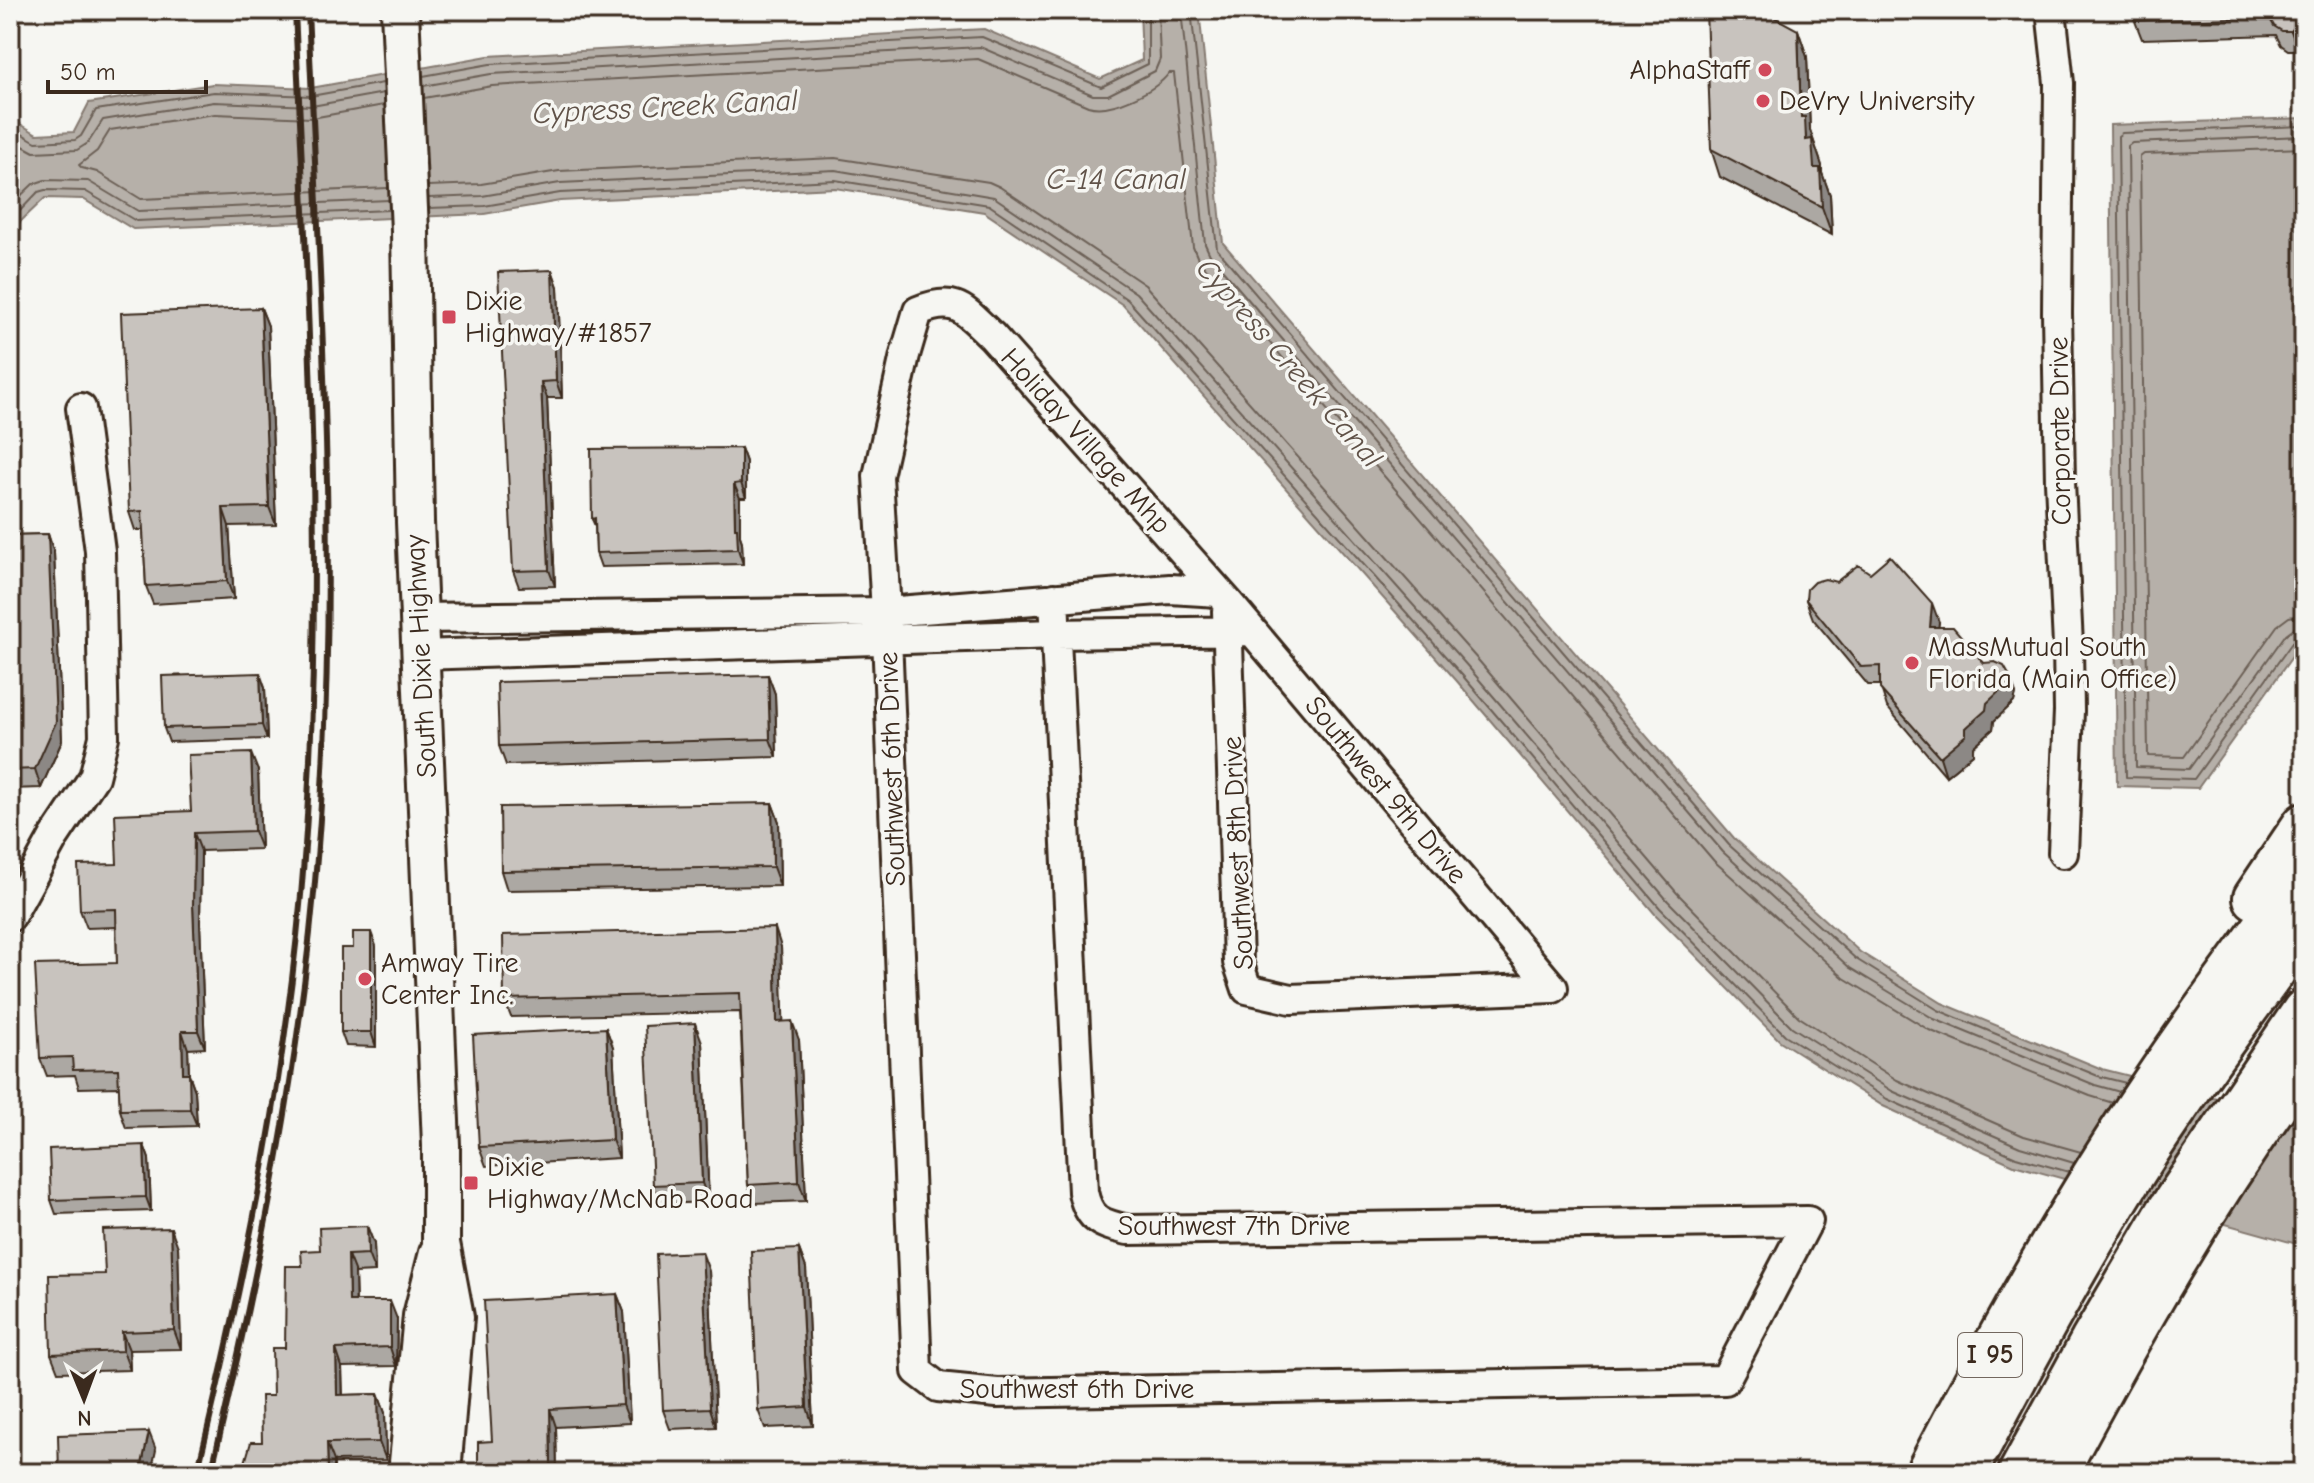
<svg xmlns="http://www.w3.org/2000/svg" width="2314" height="1483" font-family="'Comic Neue',sans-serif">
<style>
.water{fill:#b6b0a9;stroke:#857a71;stroke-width:2}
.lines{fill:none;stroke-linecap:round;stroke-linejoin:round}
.shore{stroke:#6c6056;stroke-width:2}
.minor-casing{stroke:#3b2a1e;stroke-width:34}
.major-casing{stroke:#3b2a1e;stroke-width:42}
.highway-casing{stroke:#3b2a1e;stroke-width:48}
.minor{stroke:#f6f6f2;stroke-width:28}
.major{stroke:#f6f6f2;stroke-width:36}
.highway{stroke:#f6f6f2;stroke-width:42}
.rail{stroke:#3b2a1e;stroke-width:6}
.wall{fill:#aca8a3;stroke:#3b2a1e;stroke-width:2}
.shaded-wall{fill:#8c8885;stroke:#3b2a1e;stroke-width:2}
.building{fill:#c8c3be;stroke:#3b2a1e;stroke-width:2}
.poi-dot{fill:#d1495b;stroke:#f6f6f2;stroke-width:3}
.labels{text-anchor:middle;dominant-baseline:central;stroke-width:7;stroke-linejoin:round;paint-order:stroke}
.shield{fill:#f6f6f2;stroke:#73675e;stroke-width:2}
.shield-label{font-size:26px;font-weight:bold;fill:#3b2a1e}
.poi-label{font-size:28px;fill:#3b2a1e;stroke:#f6f6f2;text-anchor:start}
.street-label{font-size:28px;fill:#3b2a1e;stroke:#f6f6f2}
.water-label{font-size:30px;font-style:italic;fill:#605248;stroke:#f6f6f2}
</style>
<rect width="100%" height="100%" fill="#f6f6f2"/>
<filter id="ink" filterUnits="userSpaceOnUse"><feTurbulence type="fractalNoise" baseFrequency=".0125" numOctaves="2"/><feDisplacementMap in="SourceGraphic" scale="16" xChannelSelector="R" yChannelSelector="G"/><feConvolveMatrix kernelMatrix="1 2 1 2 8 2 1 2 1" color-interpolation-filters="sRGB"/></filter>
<g filter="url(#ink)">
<path class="water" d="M1140,10H1199L1223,243L1734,838L1860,952L1942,1003L2102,1069L2304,1120V1246L2014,1165L1883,1106L1780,1041L1655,914L1456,680L1123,305L984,212L835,188L560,201L484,214L133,229L83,199L45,198L18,224L10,225V118L37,134L74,132L89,103L213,84L311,88L488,56L984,29L1100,79L1142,60Z
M2304,118V640L2198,788L2117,786L2110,125Z"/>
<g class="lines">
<path class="shore" d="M1181,10L1205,244L1210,255L1723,852L1850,968L1934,1019L2095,1085L2120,1092
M1191,10L1217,249L1729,845L1856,959L1938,1010L2098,1076L2126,1083
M423,76L490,64L982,37L1101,87L1148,64V10
M423,86L491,74L980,47L1093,95H1108L1155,71L1160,59L1158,10
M424,98L492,86L978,59L1088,106C1110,113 1156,91 1169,73H1174L1193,247L1198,259L1714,861L1844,978L1929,1030L2090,1096L2113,1103
M384,105L312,118L215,114L110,130L97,151L79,165L82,168L97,172L141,199L388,188
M2304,126L2122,133L2118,136L2126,777L2194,779L2294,640L2304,636
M10,127L36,142L75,140L81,136L96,110L214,92L311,96L383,83
M2304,136L2132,143L2128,146L2136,767L2189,769L2286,634L2294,628L2304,626
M10,139L34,152L77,150L88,143L103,120L214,102L312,106L384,93
M2304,148L2144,154L2140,157L2148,756L2184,757L2277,626L2289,617L2304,614
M428,186L481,184L559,171L835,158L989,182L1000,187L1145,285L1479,661L1677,893L1799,1017L1897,1080L2024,1136L2081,1152
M429,198L482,196L560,183L835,170L994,197L1136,293L1470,669L1668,901L1792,1027L1892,1091L2020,1147L2074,1163
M10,206L33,184L45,180L88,181L138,211L389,200
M429,208L484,206L560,193L835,180L989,205L1128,300L1462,675L1660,908L1785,1035L1887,1099L2016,1157L2069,1172
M10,217L15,216L38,192L45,190L85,191L136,221L389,210"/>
<defs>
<path id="minor" d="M2051,10L2059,83L2057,313L2060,482L2068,645L2069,711L2063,853
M1219,592L1170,589L886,612L878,476L905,355L918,311C957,295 964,310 992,336L1227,601L1553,988
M1227,611L1238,962L1247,989L1291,999L1553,988
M419,618L886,612L917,1371L938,1387L997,1393L1725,1380L1808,1221L1128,1230C1102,1224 1089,1221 1083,1192L1054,598
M420,655L1056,634L1252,631
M10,917L54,837L94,777L104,737L100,551L81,408"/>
<path id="major" d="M400,10L410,231L415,522L441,1145V1243L455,1317L442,1473
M407,1473L422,1316L438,1253"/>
<path id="highway" d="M2255,898L2304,825
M1927,1473C1996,1341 2068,1209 2152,1085C2200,1013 2252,944 2304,874
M1965,1473C2013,1381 2062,1290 2116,1201C2174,1107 2239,1018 2304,930
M2020,1473L2092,1341L2168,1212L2304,1011
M2056,1473C2131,1332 2209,1194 2304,1065"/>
</defs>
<use href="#minor" class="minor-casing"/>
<use href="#major" class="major-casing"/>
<use href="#highway" class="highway-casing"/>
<use href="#minor" class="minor"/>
<use href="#major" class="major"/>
<use href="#highway" class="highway"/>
<path class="rail" d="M197,1473C247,1267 290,1058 305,846C325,568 307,288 295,10
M211,1473C260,1266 302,1058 318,846C340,568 320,288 308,10"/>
</g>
<path class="wall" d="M2304,10V43L2298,50H2288L2281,45L2276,35L2142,39L2133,16Z
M1798,30L1807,57L1810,130L1822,166V173L1830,195L1832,235L1720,177L1711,149Z
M552,270L558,287L562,398H547L555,586L519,587L513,571Z
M261,308L268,326L276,525L229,526L234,599L153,604L146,586L143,530H135L129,512Z
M741,448L746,462V498H740V536L742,542L743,564L601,567L596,553L595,526L592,519Z
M48,534L54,553L62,741L41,788L10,789V535Z
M1836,582L1939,622L1938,627L1984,663L2009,675L2016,694L2014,702L1994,721L1993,729L1973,747V754L1946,776L1887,707L1880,685H1868L1813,619L1806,600Z
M768,675L775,694L777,757L506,765L499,746Z
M265,688L267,739L169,742L164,728Z
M258,771L261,849L201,851L200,923L205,1048L188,1049L189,1074L195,1091L197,1126L126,1128L120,1110L119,1087L79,1088L75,1075L47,1076L40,1058L117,963L116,927L87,928L80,910L117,864L191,811Z
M772,803L779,822L780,886L507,890L501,871Z
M376,946V1047L346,1046L341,1032Z
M781,947L783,1022L799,1040L806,1201L755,1203L748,1185L740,1012L511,1017L504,999Z
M606,1028L613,1047L619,1158L486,1166L479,1147Z
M702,1042L709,1202L660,1204L653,1185Z
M144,1145L149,1159L151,1211L56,1214L51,1200Z
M367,1226L374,1244L375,1272L355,1273L356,1301L397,1319L396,1366L342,1367L343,1395L378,1394L385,1413L386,1460L334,1461V1473H242L262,1442L285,1348L320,1250Z
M178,1247L181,1349L129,1350L130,1370L58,1372L51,1354L105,1274Z
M799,1249L806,1268L813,1426L765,1428L758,1410Z
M709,1271L716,1427L670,1429L663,1410Z
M617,1294L624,1312L630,1423L556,1427L557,1473H480L478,1469L492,1441Z"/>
<path class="shaded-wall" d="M2300,10H2304V43L2298,50L2291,31Z
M1798,30L1807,57L1810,130L1822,166V173L1830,195L1832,235L1822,207L1814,168L1801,117Z
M552,270L558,287L562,398L556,381Z
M261,308L268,326L276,525L269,507Z
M541,382L547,398L555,586L549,570Z
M741,448L746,462V498L741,483Z
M734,484L740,498V536L742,542L743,564L738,549L735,528Z
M223,508L229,526L234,599L227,581Z
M48,534L54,553L62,741L41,788L35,769Z
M1932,603L1939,622L1936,646L1930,627Z
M260,673L265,688L267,739L262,725Z
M768,675L775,694L777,757L770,739Z
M2009,675L2016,694L2014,702L1994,721L1993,729L1973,747V754L1946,776L1940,757L1966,728Z
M251,753L258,771L261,849L254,831Z
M772,803L779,822L780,886L773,867Z
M194,833L201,851L200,923L205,1048L198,1031L193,905Z
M775,928L781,947L784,1041L777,1022Z
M371,932L376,946V1047L371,1032Z
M792,1021L799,1040L806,1201L799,1182Z
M695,1023L702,1042L709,1202L702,1183Z
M606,1028L613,1047L619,1158L612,1140Z
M182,1031L188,1049L189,1074L195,1091L197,1126L190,1109L183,1073Z
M144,1145L149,1159L151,1211L146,1197Z
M367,1226L374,1244L375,1272L368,1254Z
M171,1228L178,1247L181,1349L174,1330Z
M799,1249L806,1268L813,1426L807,1407Z
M702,1252L709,1271L716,1427L710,1408Z
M348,1255L355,1273L356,1320L349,1301Z
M617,1294L624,1312L630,1423L623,1405Z
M390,1301L397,1319L396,1366L390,1347Z
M122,1332L129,1350L130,1370L123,1351Z
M336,1349L342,1367L343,1414L337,1395Z
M378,1394L385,1413L386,1460L379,1442Z
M550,1409L556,1427L557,1473H553L551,1468Z
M149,1432L156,1450L151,1473H140Z
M327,1443L334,1461V1473H328Z"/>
<path class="building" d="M1706,10H1761L1798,30L1801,117H1805L1806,140L1812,139L1814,168H1820L1822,207L1711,149Z
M2133,10H2300V22L2291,31H2282L2274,26L2269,17L2136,21L2133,16Z
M552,270L556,381L541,382L549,570L513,571L498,272Z
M261,308L269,507L223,508L227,581L146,586L142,511L129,512L121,313Z
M741,448V483L734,484L735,528H737L738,549L596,553L595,518L592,519L591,449Z
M48,534L56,722L35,769L10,770V535Z
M1890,556L1932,603L1930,627H1953L1984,663L1995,662L2004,666L2009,675L2007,684L1987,703L1986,710L1966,728V735L1940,757L1880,689V666L1861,667L1806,600L1807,589L1814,582L1825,579L1836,582L1858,565L1870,573Z
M260,673L262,725L164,728L162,676Z
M768,675L770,739L499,746L497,682Z
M251,753L254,831L194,833L193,905L198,1031H182L183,1073H189L190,1109L120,1110L118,1069L73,1070L72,1057L40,1058L35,965L117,963L116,909L80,910L78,865L117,864L115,814L191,811L188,755Z
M772,803L773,867L501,871L500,807Z
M775,928L777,1022L792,1021L799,1182L748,1185L740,993L504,999L503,935Z
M353,932H371V1032H341V948H353Z
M695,1023L702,1183L653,1185L645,1026Z
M606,1028L612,1140L479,1147L473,1035Z
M144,1145L146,1197L51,1200L49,1149Z
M367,1226L368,1254L348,1255L349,1301H390V1347L336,1349L337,1395L378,1394L379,1442L327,1443L328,1473H242L251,1442H262L261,1396H273L272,1348H285L286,1266H302L301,1251L320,1250L319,1228Z
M171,1228L174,1330L122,1332L123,1351L51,1354L49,1275L105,1274L103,1230Z
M799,1249L807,1407L758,1410L751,1251Z
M702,1252L710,1408L663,1410L656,1254Z
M617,1294L623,1405L550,1409L551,1468L478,1469V1442L492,1441L484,1301Z
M149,1432L140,1473H59L58,1435Z"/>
</g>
<g class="poi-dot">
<circle cx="1765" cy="70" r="8"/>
<circle cx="1763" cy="101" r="8"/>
<rect x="441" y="309" width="16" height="16" rx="4"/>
<circle cx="1912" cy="663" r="8"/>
<circle cx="365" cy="979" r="8"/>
<rect x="463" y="1175" width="16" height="16" rx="4"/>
</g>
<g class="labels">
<rect class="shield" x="1958" y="1333" width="64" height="44" rx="6"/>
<g class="shield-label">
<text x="1990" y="1355">I 95</text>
</g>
<g class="poi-label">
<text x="1749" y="70" text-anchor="end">AlphaStaff</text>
<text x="1779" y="101">DeVry University</text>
<text x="465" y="301">Dixie<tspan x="465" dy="32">Highway/#1857</tspan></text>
<text x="1928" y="647">MassMutual South<tspan x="1928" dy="32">Florida (Main Office)</tspan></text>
<text x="381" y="963">Amway Tire<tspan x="381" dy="32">Center Inc.</tspan></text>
<text x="487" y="1167">Dixie<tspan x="487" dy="32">Highway/McNab Road</tspan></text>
</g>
<g class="street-label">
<text transform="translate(2060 431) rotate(-91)">Corporate Drive</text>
<text transform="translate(1086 441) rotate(48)">Holiday Village Mhp</text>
<text transform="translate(421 656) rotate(-93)">South Dixie Highway</text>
<text transform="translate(892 769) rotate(-92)">Southwest 6th Drive</text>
<text transform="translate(1386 790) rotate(50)">Southwest 9th Drive</text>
<text transform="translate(1238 853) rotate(-93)">Southwest 8th Drive</text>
<text x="1234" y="1226">Southwest 7th Drive</text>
<text x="1077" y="1389">Southwest 6th Drive</text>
</g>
<g class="water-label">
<text transform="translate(665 107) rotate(-3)">Cypress Creek Canal</text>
<text x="1116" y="179">C-14 Canal</text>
<text transform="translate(1289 363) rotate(49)">Cypress Creek Canal</text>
</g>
</g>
<rect width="2314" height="1483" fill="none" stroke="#f6f6f2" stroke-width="40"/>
<rect x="20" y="20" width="2274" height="1443" fill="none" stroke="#3b2a1e" stroke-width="3" filter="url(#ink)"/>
<g transform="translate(84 1399) rotate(179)" stroke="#f6f6f2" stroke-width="6" paint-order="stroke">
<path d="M0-6L14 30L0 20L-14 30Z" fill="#3b2a1e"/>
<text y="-12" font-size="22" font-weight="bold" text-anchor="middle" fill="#3b2a1e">N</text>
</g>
<path d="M48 80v12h158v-12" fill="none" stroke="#3b2a1e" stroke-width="4"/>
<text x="60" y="80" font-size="24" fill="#3b2a1e" stroke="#f6f6f2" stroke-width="6" paint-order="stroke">50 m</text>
</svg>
